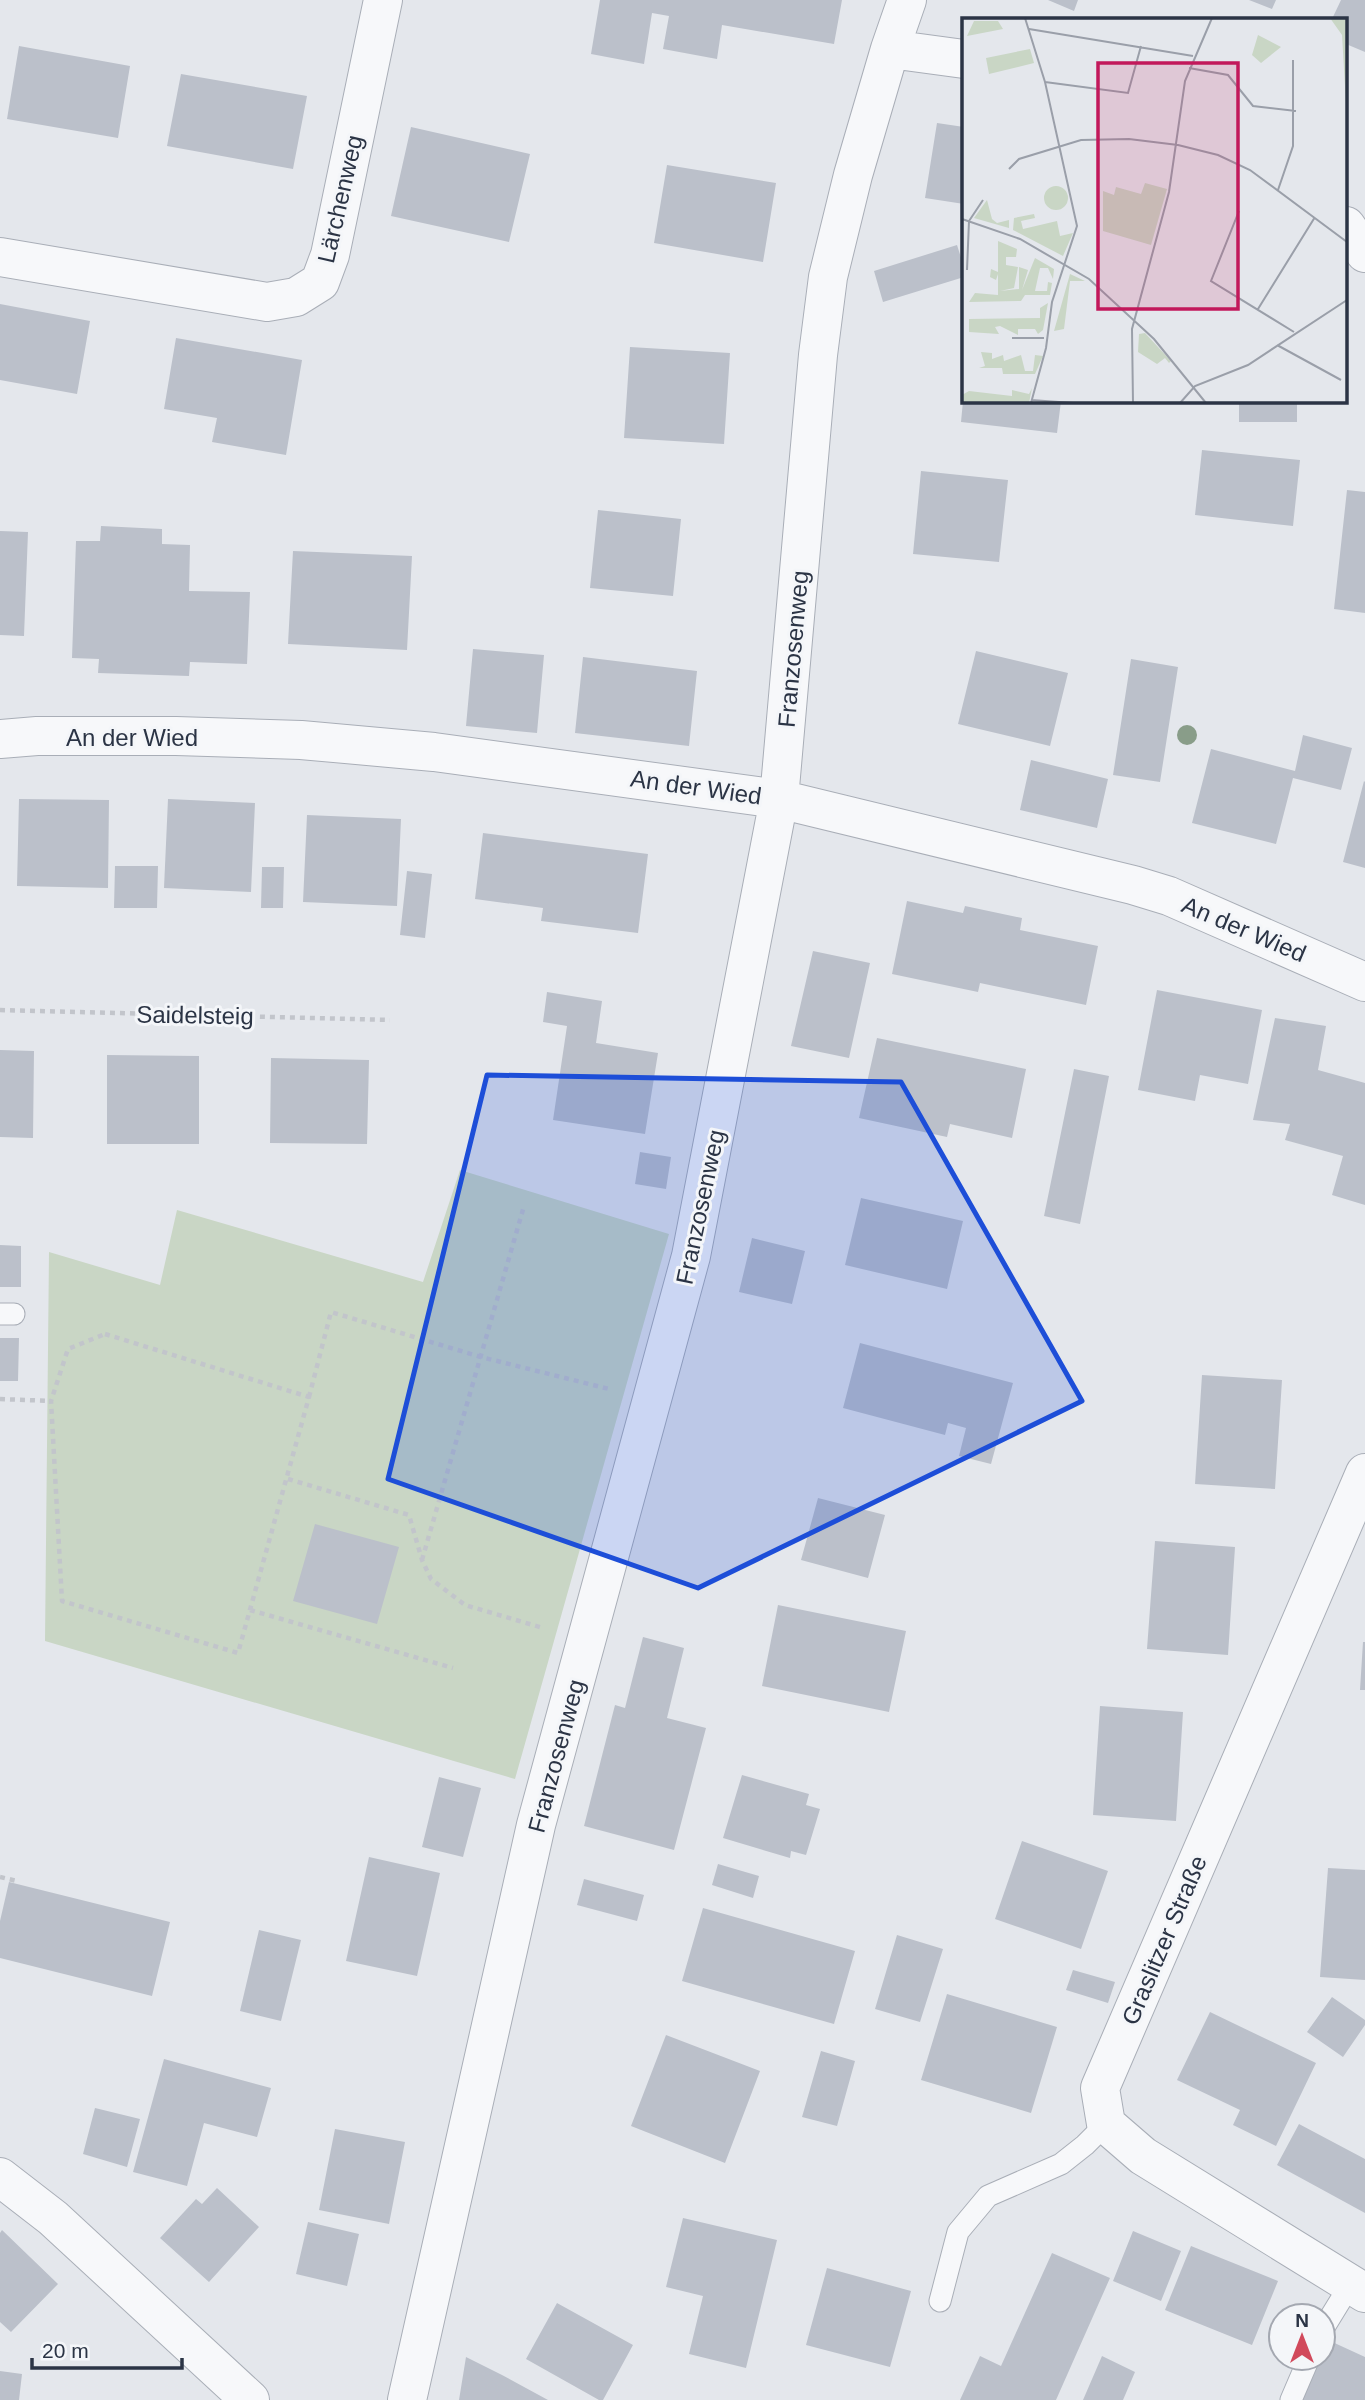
<svg xmlns="http://www.w3.org/2000/svg" width="1365" height="2400" font-family="Helvetica,sans-serif">
<style>
.green{fill:#c9d6c5}
.building{fill:#bbc0ca}
.lines{fill:none;stroke-linecap:round;stroke-linejoin:round}
.service-casing{stroke:#a9aeb7;stroke-width:23}
.minor-casing{stroke:#a9aeb7;stroke-width:40}
.path{stroke:#c2c5cb;stroke-width:4.5;stroke-dasharray:5 5;stroke-linecap:butt}
.service{stroke:#f7f8fa;stroke-width:21}
.minor{stroke:#f7f8fa;stroke-width:38}
.tree{fill:#899d89}
.marked{fill:#1d4ed8;fill-opacity:0.2;stroke:#1d4ed8;stroke-width:5;stroke-linejoin:round}
.labels{text-anchor:middle;dominant-baseline:central;stroke-width:6;stroke-linejoin:round;paint-order:stroke}
.street-label{font-size:24px;fill:#2b3445;stroke:#f4f6f9}
.inset-road{fill:none;stroke:#9a9fa9;stroke-width:2}
.view{fill:#c2185b;fill-opacity:0.15;stroke:#c2185b;stroke-width:3.5}
.inset-edge{fill:none;stroke:#2b3445;stroke-width:3.5}
</style>
<rect width="100%" height="100%" fill="#e4e7ec"/>
<path class="green" d="M460,1170L669,1234L515,1779L45,1641L49,1252L160,1285L177,1210L423,1282Z"/>
<path class="building" d="M600,0H842L834,44L722,25L717,59L663,49L669,16L652,13L644,64L591,54Z
M1048,0H1078L1074,11Z
M1249,0H1276L1272,9Z
M1341,0H1365V52L1346,44V19H1332Z
M19,46L130,66L118,138L7,119Z
M181,74L307,96L293,169L167,146Z
M937,123L964,127V204L925,198Z
M411,127L530,154L509,242L391,216Z
M667,165L776,183L763,262L654,243Z
M957,245L964,267V277L883,302L874,271Z
M0,304L90,321L77,394L0,380Z
M176,338L302,360L286,455L212,442L217,418L164,409Z
M630,347L730,353L724,444L624,438Z
M963,401H1061L1057,433L961,422Z
M1239,401H1297V422H1239Z
M1202,450L1300,460L1293,526L1195,515Z
M921,471L1008,480L999,562L913,554Z
M1347,490L1365,492V613L1334,609Z
M598,510L681,519L673,596L590,588Z
M101,526L162,529V544L190,545L189,591L250,592L247,664L190,662L189,676L98,673L99,659L72,658L76,541H100Z
M0,531L28,532L24,636L0,635Z
M293,551L412,556L407,650L288,644Z
M473,649L544,655L537,733L466,726Z
M976,651L1068,673L1050,746L958,724Z
M583,657L697,671L689,746L575,733Z
M1131,659L1178,667L1160,782L1113,775Z
M1303,735L1352,748L1341,790L1293,778L1276,844L1192,823L1211,749L1295,771Z
M1031,760L1108,779L1097,828L1020,810Z
M1364,781L1365,782V868L1343,862Z
M19,799L109,800L108,888L17,886Z
M168,799L255,803L251,892L164,888Z
M307,815L401,819L397,906L303,902Z
M483,833L648,854L638,933L541,921L543,908L475,899Z
M115,866H158L157,908H114Z
M262,867H284L283,908H261Z
M407,871L432,874L425,938L400,935Z
M907,901L963,913L965,906L1022,918L1020,930L1098,946L1086,1005L980,983L978,992L892,974Z
M813,951L870,963L849,1058L791,1046Z
M1157,990L1262,1010L1248,1084L1200,1075L1195,1101L1138,1090Z
M547,992L602,1001L596,1043L658,1053L645,1134L553,1120L567,1026L543,1022Z
M1275,1018L1326,1026L1318,1070L1365,1083V1205L1332,1195L1343,1156L1285,1140L1290,1124L1253,1120Z
M877,1038L1026,1069L1012,1138L950,1124L947,1137L859,1118Z
M0,1050L34,1051L33,1138L0,1137Z
M107,1055L199,1056V1144H107Z
M271,1058L369,1060L367,1144L270,1143Z
M1074,1069L1109,1076L1080,1224L1044,1216Z
M640,1152L671,1157L666,1189L635,1184Z
M861,1198L963,1221L947,1289L845,1265Z
M752,1238L805,1251L792,1304L739,1292Z
M0,1245L21,1246V1287H0Z
M0,1338H19L18,1381H0Z
M860,1343L1013,1383L991,1464L959,1456L966,1428L948,1423L945,1435L843,1408Z
M1202,1375L1282,1380L1275,1489L1195,1484Z
M818,1498L885,1515L868,1578L801,1560Z
M315,1524L399,1547L377,1624L293,1601Z
M1155,1541L1235,1547L1228,1655L1147,1649Z
M778,1605L906,1631L889,1712L762,1686Z
M643,1637L684,1648L667,1718L706,1728L674,1850L584,1826L615,1705L625,1708Z
M1363,1642H1365V1690H1360Z
M1100,1706L1183,1712L1176,1821L1093,1815Z
M742,1775L809,1794L806,1805L820,1809L806,1855L791,1851L790,1858L723,1838Z
M439,1777L481,1788L463,1857L422,1847Z
M1022,1841L1108,1871L1081,1949L995,1919Z
M369,1857L440,1873L417,1976L346,1961Z
M718,1864L759,1876L753,1898L712,1885Z
M1328,1868L1365,1870V1980L1320,1977Z
M584,1879L644,1895L637,1921L577,1905Z
M9,1882L170,1922L152,1996L0,1958V1921Z
M703,1908L855,1951L834,2024L682,1981Z
M259,1930L301,1940L281,2021L240,2011Z
M897,1935L943,1949L920,2022L875,2009Z
M1073,1970L1115,1982L1108,2003L1066,1990Z
M947,1994L1057,2027L1031,2113L921,2080Z
M1332,1997L1365,2020V2025L1343,2057L1307,2032Z
M1210,2012L1316,2063L1276,2146L1233,2125L1240,2110L1177,2080Z
M666,2035L760,2071L725,2163L631,2126Z
M821,2051L855,2061L837,2126L802,2117Z
M164,2059L271,2088L257,2137L204,2123L187,2186L133,2172Z
M95,2108L140,2119L127,2167L83,2154Z
M1299,2124L1365,2159V2213L1277,2165Z
M335,2129L405,2142L389,2224L319,2210Z
M217,2188L259,2227L209,2282L160,2238L196,2199L202,2204Z
M683,2218L777,2240L746,2368L689,2354L703,2296L666,2287Z
M308,2222L359,2234L347,2286L296,2274Z
M2,2230L58,2284L11,2332L0,2322V2233Z
M1133,2231L1181,2251L1161,2301L1113,2281Z
M1191,2246L1278,2281L1252,2345L1165,2310Z
M1052,2253L1110,2278L1056,2400H960L980,2356L1001,2366Z
M827,2268L911,2291L890,2367L806,2345Z
M557,2303L633,2345L603,2400H599L526,2359Z
M1328,2340L1365,2357V2400H1299L1319,2358H1323V2350Z
M1102,2356L1135,2372L1123,2400H1083Z
M466,2357L502,2375L548,2400H459Z
M0,2371L22,2374L19,2400H0Z"/>
<g class="lines">
<defs>
<path id="service" d="M0,1314H14
M940,2301L958,2232L988,2196L1061,2164L1085,2145L1106,2124
M1323,2329L1350,2285
M1291,2400L1309,2358"/>
<path id="minor" d="M890,49L964,59
M1346,226L1365,253
M0,257L267,302L296,297L320,282L330,255L383,0
M0,739L37,736H176L301,740L434,752L779,799L1133,885L1169,896L1365,982
M1365,1473L1100,2088L1106,2124L1143,2156L1365,2293
M0,2177L53,2218L250,2400
M407,2400L536,1825L691,1256L779,799L818,355L828,277L853,175L890,49L907,0"/>
</defs>
<use href="#service" class="service-casing"/>
<use href="#minor" class="minor-casing"/>
<path class="path" d="M0,1010L390,1020
M105,1334L309,1397L238,1653L62,1601L51,1401L68,1349Z
M309,1397L331,1312L481,1357L609,1389
M0,1399L51,1401
M288,1479L409,1515L422,1560L431,1579L465,1605L543,1628
M422,1560L524,1206
M250,1610L453,1668
M0,1877L17,1881"/>
<use href="#service" class="service"/>
<use href="#minor" class="minor"/>
</g>
<circle class="tree" cx="1187" cy="735" r="10"/>
<path class="marked" d="M487,1075L901,1082L1082,1401L698,1588L388,1479Z"/>
<g class="labels">
<g class="street-label">
<text transform="translate(340 199) rotate(-77)">Lärchenweg</text>
<text transform="translate(793 649) rotate(-85)">Franzosenweg</text>
<text x="132" y="737">An der Wied</text>
<text transform="translate(696 787) rotate(8)">An der Wied</text>
<text transform="translate(1244 929) rotate(23)">An der Wied</text>
<text transform="translate(195 1015) rotate(1)">Saidelsteig</text>
<text transform="translate(700 1207) rotate(-78)">Franzosenweg</text>
<text transform="translate(556 1756) rotate(-75)">Franzosenweg</text>
<text transform="translate(1164 1940) rotate(-67)">Graslitzer Straße</text>
</g>
</g>
<g transform="translate(962 18)">
<rect width="385" height="385" fill="#e4e7ec"/>
<path d="M368,0H385V102L380,17ZM12,3H36L41,11L5,18ZM296,17L319,29L299,45L290,37ZM68,31L72,45L27,56L24,40ZM183,165L205,171L189,227L141,213V173L152,177L154,169L179,176ZM82 180a12 12 0 1 1 24 0a12 12 0 1 1-24 0ZM25,182L30,201L35,205L47,202V210L12,200ZM72,196L73,200L59,203L61,211L95,203L98,218L111,215L101,238L51,212L52,200ZM36,223L55,231L54,239H44V247L56,249L52,270L38,273L57,271V249L66,252L60,272L73,240L92,251L91,261L86,250H78L73,273H85L86,264L90,265L88,277H63L59,283L7,284L13,275L36,277V256L34,262L28,259L29,251L36,254ZM108,256L123,263H108L102,311L92,313ZM86,285L81,312L76,316L73,311H56V317L38,308L33,309L37,316L7,314V301L78,300V290ZM183,315L209,343L207,345L203,340L195,346L176,334L177,316ZM19,334L30,335V341L41,337L42,343L59,337L63,353H71L73,337L81,338L73,356H41L40,350H17L23,348ZM70,370L67,385H0V377L7,373L50,378V372L67,376Z" fill="#c9d6c5"/>
<path class="inset-road" d="M63,0L83,64L115,208L90,284L84,330L69,385M67,11L231,38M227,50L266,57L291,88L334,93M83,64L166,75L179,28M47,151L57,141L119,122L167,121L216,127L256,137L288,152L385,224M316,172L331,128V42M277,193L249,263L332,314M0,201L58,221L127,261L192,321L244,385M5,252L7,203L21,182M296,291L353,199M50,320H82M315,327L379,362M69,382L111,385M171,385L170,311L207,174L223,63L250,0M218,385L233,368L286,347L385,282"/>
<path class="view" d="M136,45H276V291H136Z"/>
<rect width="385" height="385" class="inset-edge"/>
</g>
<g transform="translate(1302 2337)"><circle r="33" fill="#f4f6f9" stroke="#a4a8b1" stroke-width="2"/>
<path d="M0-5L12 26L0 18L-12 26Z" fill="#d1495b"/>
<text y="-10" font-size="19" font-weight="bold" text-anchor="middle" fill="#2b3445">N</text>
</g>
<path d="M32 2358v10h150v-10" fill="none" stroke="#2b3445" stroke-width="3.5"/>
<text x="42" y="2358" font-size="21" fill="#2b3445" stroke="#f4f6f9" stroke-width="5" paint-order="stroke">20 m</text>
</svg>
